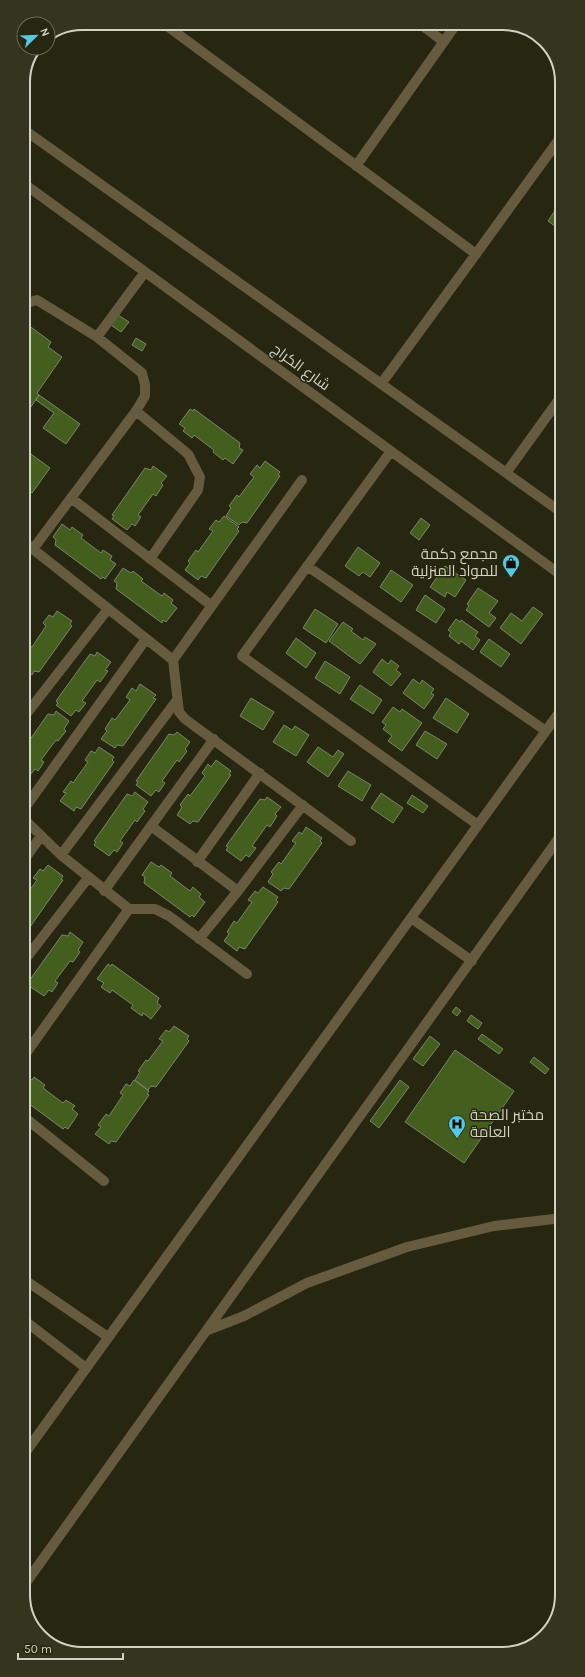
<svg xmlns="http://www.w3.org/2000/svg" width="585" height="1677" font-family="Karla,Cairo,sans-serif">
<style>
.building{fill:#445e1d;stroke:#79856d}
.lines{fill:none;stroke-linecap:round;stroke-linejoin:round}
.minor{stroke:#665a3f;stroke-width:10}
.labels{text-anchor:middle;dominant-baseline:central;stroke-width:3;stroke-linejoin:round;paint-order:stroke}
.street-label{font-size:15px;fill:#d2d2c4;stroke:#272610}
.poi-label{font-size:15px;fill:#d2d2c4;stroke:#272610;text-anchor:end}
.rim{fill:none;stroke:#d2d2c4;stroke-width:2}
</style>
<rect width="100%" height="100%" fill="#272610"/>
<path class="building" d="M560,203V230L548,221Z
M118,315L129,322L121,332L111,325Z
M24,322L51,342L48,347L62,357L37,393L39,395L26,414L24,412Z
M136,338L146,344L142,351L132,345Z
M39,395L80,424L66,444L43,428L54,413L36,400Z
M190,409L193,411L194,409L240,443L239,448L243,450L233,464L225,458L223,460L213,452L214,450L194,435L192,438L183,431L185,428L179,424Z
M24,449L50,468L32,493L27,489L24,494Z
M265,461L280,472L278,475L280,476L247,523L242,522L239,525L226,516L231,508L229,506L237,495L239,497L254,477L250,474L257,465L260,468Z
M153,466L167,476L161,483L163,485L156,496L153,494L138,515L141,517L135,526L132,524L127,530L112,519L114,516L112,515L145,468L151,470Z
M224,516L239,527L237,529L239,531L206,578L201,576L198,580L185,570L190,563L188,561L196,550L198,552L213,531L209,529L216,520L219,522Z
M421,518L430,525L419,540L410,533Z
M62,524L70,530L72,527L83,535L81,538L101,553L103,550L112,556L110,560L116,564L105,579L103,577L101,579L55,545L56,540L53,537Z
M358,547L380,563L370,577L363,572L359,576L345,566Z
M445,566L466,580L455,597L447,592L445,597L430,587Z
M123,568L131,573L133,571L143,579L141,581L162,596L164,593L173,600L171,603L177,608L166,622L163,620L162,623L116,589L117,583L114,581Z
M391,570L413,585L401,602L380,587Z
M478,588L498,601L489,613L496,618L489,627L466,610L469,606L467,604Z
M425,595L445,609L436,623L416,610Z
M533,607L543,614L521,644L500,628L511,613L522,621Z
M315,609L338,624L326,643L303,628Z
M57,611L72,621L70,624L72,626L39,672L34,671L32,675L24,669V652L29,645L32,647L46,626L43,623L49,615L53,617Z
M456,619L460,622L461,620L478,632L475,636L480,640L473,650L461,641L459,644L449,636L451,632L448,630Z
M343,622L353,629L351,631L363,640L365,637L376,644L360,664L329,641Z
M296,638L316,653L306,668L286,653Z
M489,639L510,654L501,667L480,652Z
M97,652L111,662L105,670L108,671L100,682L97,680L82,701L86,703L79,712L76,710L71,716L56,705L58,703L56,701L90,654L95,656Z
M382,659L388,664L391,660L399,666L396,670L401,674L391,686L373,672Z
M325,661L350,677L340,694L315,678Z
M413,679L420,684L422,680L434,689L431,693L434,695L424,709L403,693Z
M140,684L156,695L153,698L156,699L123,746L117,745L115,748L101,739L107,731L105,729L112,718L115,720L130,700L126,697L132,688L136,691Z
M360,685L382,700L373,714L350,699Z
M251,698L274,712L263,730L240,716Z
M446,698L469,714L457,733L433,718Z
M393,707L400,712L402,709L422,723L402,751L388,741L392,736L383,729L386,725L382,722Z
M56,711L69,721L64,729L66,731L58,741L56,740L41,760L44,762L38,771L35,769L30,775L24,771V748L48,714L54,715Z
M284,725L292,730L295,726L309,735L296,756L273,742Z
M425,731L447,744L437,759L416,745Z
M177,732L190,742L185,749L187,751L179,762L177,760L162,781L165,783L159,792L156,790L151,796L136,785L138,782L136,781L169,734L174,735Z
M99,747L114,757L112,760L114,762L81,809L76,807L74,811L60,801L66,793L63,792L71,781L73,783L88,762L85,760L91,751L95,753Z
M318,747L333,757L338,750L344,754L328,777L307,762Z
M216,760L231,771L229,774L231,775L198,822L193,821L190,824L177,815L182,807L180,805L188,794L190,796L205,776L202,773L208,764L211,767Z
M348,771L371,785L362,801L338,786Z
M135,792L148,802L143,809L145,811L137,822L135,820L120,841L123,843L117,852L114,850L109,856L94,845L96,842L94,841L127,794L132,796Z
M381,793L403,808L393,823L371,808Z
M412,795L428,806L423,813L407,803Z
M267,797L281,807L275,814L277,816L270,827L267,825L252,846L256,848L249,857L246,855L241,861L226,850L228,847L226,846L260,799L265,800Z
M306,827L322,838L320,841L322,843L289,889L284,888L281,891L268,882L273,874L271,872L279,862L281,864L296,843L292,841L299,832L302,834Z
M151,862L159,867L161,865L172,873L170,876L190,891L193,887L201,894L199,897L205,902L194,917L192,915L190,917L144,883L145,877L142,875Z
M48,865L63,876L61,879L63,880L30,927L24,926V898L37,880L33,878L40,869L43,871Z
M263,887L278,897L276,900L278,902L245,949L239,947L237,951L224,941L229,934L227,932L234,921L237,923L252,902L248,900L255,891L258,893Z
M70,932L83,942L78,950L80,952L73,962L70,961L55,981L58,983L52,992L49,990L44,996L29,986L31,983L29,981L62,935L68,936Z
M108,964L111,966L112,964L159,998L157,1003L161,1006L151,1019L143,1013L142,1016L131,1008L133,1005L112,990L110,993L101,987L104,983L97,979Z
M456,1007L461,1011L457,1016L452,1012Z
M24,1013L31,1018L25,1025L28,1027L24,1032Z
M471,1015L482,1023L478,1029L467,1021Z
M174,1026L189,1036L187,1039L189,1041L156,1087L151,1086L148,1090L135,1080L140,1072L138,1071L146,1060L148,1061L163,1041L159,1039L166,1030L169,1032Z
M482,1034L503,1049L499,1054L478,1039Z
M430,1036L440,1044L423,1066L413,1059Z
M455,1050L514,1091L464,1163L405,1122Z
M534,1057L549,1069L545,1074L530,1062Z
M25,1074L32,1080L34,1077L45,1085L43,1088L63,1103L66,1100L75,1106L72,1109L78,1114L68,1129L65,1127L63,1129L24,1100Z
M134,1080L149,1091L147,1094L149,1095L116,1142L111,1141L109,1144L95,1134L101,1127L98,1125L106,1114L109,1116L123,1095L120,1093L126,1084L130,1086Z
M400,1080L409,1087L379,1128L370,1121Z"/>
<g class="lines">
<path class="minor" d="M163,23L476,254L560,138
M419,23L444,42
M23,129L561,512
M23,144L30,134
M356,166L457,23
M23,183L561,575
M23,304L37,300L97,337L142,373L145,385V396L136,411L33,549
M97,337L145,272
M381,384L476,254
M136,411L188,454L200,477L198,490L150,559
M391,451L242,656L478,825
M506,473L560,398
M302,480L173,660L179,712L185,719L351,841
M71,498L212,606
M24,542L173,660
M307,566L546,731
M24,717L108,609
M24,809L146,639
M24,819L61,855L129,909H155L169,916L247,974
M151,826L238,891
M61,855L177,700
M24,860L41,836
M197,862L260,773
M104,891L214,739
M411,918L472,961
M199,939L238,891L303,805
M24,961L88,878
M24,1056L129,909
M24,1117L104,1181
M25,1280L108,1337
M25,1321L86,1368
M208,1330L244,1316L307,1283L407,1247L494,1226L562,1218
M25,1453L561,710
M25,1584L561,835"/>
</g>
<defs>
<symbol id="shop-pin" viewBox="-11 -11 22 30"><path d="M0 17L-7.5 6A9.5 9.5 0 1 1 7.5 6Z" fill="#56c9e0" stroke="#272610"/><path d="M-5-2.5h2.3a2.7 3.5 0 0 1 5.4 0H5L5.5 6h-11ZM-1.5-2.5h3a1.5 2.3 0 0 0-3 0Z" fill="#111"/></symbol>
<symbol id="hospital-pin" viewBox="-11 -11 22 30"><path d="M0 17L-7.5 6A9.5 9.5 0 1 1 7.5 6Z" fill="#56c9e0" stroke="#272610"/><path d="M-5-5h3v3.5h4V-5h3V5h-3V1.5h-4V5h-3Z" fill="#111"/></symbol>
</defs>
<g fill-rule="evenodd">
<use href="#shop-pin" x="501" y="553" width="20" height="27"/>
<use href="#hospital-pin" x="447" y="1114" width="20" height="27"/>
</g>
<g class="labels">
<g class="street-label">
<text transform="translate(301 367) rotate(36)">شارع الكراج</text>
</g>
<g class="poi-label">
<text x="498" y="554">مجمع دكمة<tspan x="498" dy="17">للمواد المنزلية</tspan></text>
<text x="470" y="1115" text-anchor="start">مختبر الصحة<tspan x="470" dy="17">العامة</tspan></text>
</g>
</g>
<path d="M0 0H585V1677H0ZM82 30H503A52 52 0 0 1 555 82V1595A52 52 0 0 1 503 1647H82A52 52 0 0 1 30 1595V82A52 52 0 0 1 82 30Z" fill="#35341e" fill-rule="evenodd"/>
<path class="rim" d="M82 30H503A52 52 0 0 1 555 82V1595A52 52 0 0 1 503 1647H82A52 52 0 0 1 30 1595V82A52 52 0 0 1 82 30Z"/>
<g transform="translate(36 36) rotate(67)"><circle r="19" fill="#272610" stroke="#6b6b58"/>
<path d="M0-3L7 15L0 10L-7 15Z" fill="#56c9e0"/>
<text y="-6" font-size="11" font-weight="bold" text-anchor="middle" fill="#d2d2c4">N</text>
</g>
<path d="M18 1653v6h105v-6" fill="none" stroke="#d2d2c4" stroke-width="2"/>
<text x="24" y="1653" font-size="12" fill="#d2d2c4" stroke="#272610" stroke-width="3" paint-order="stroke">50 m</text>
</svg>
